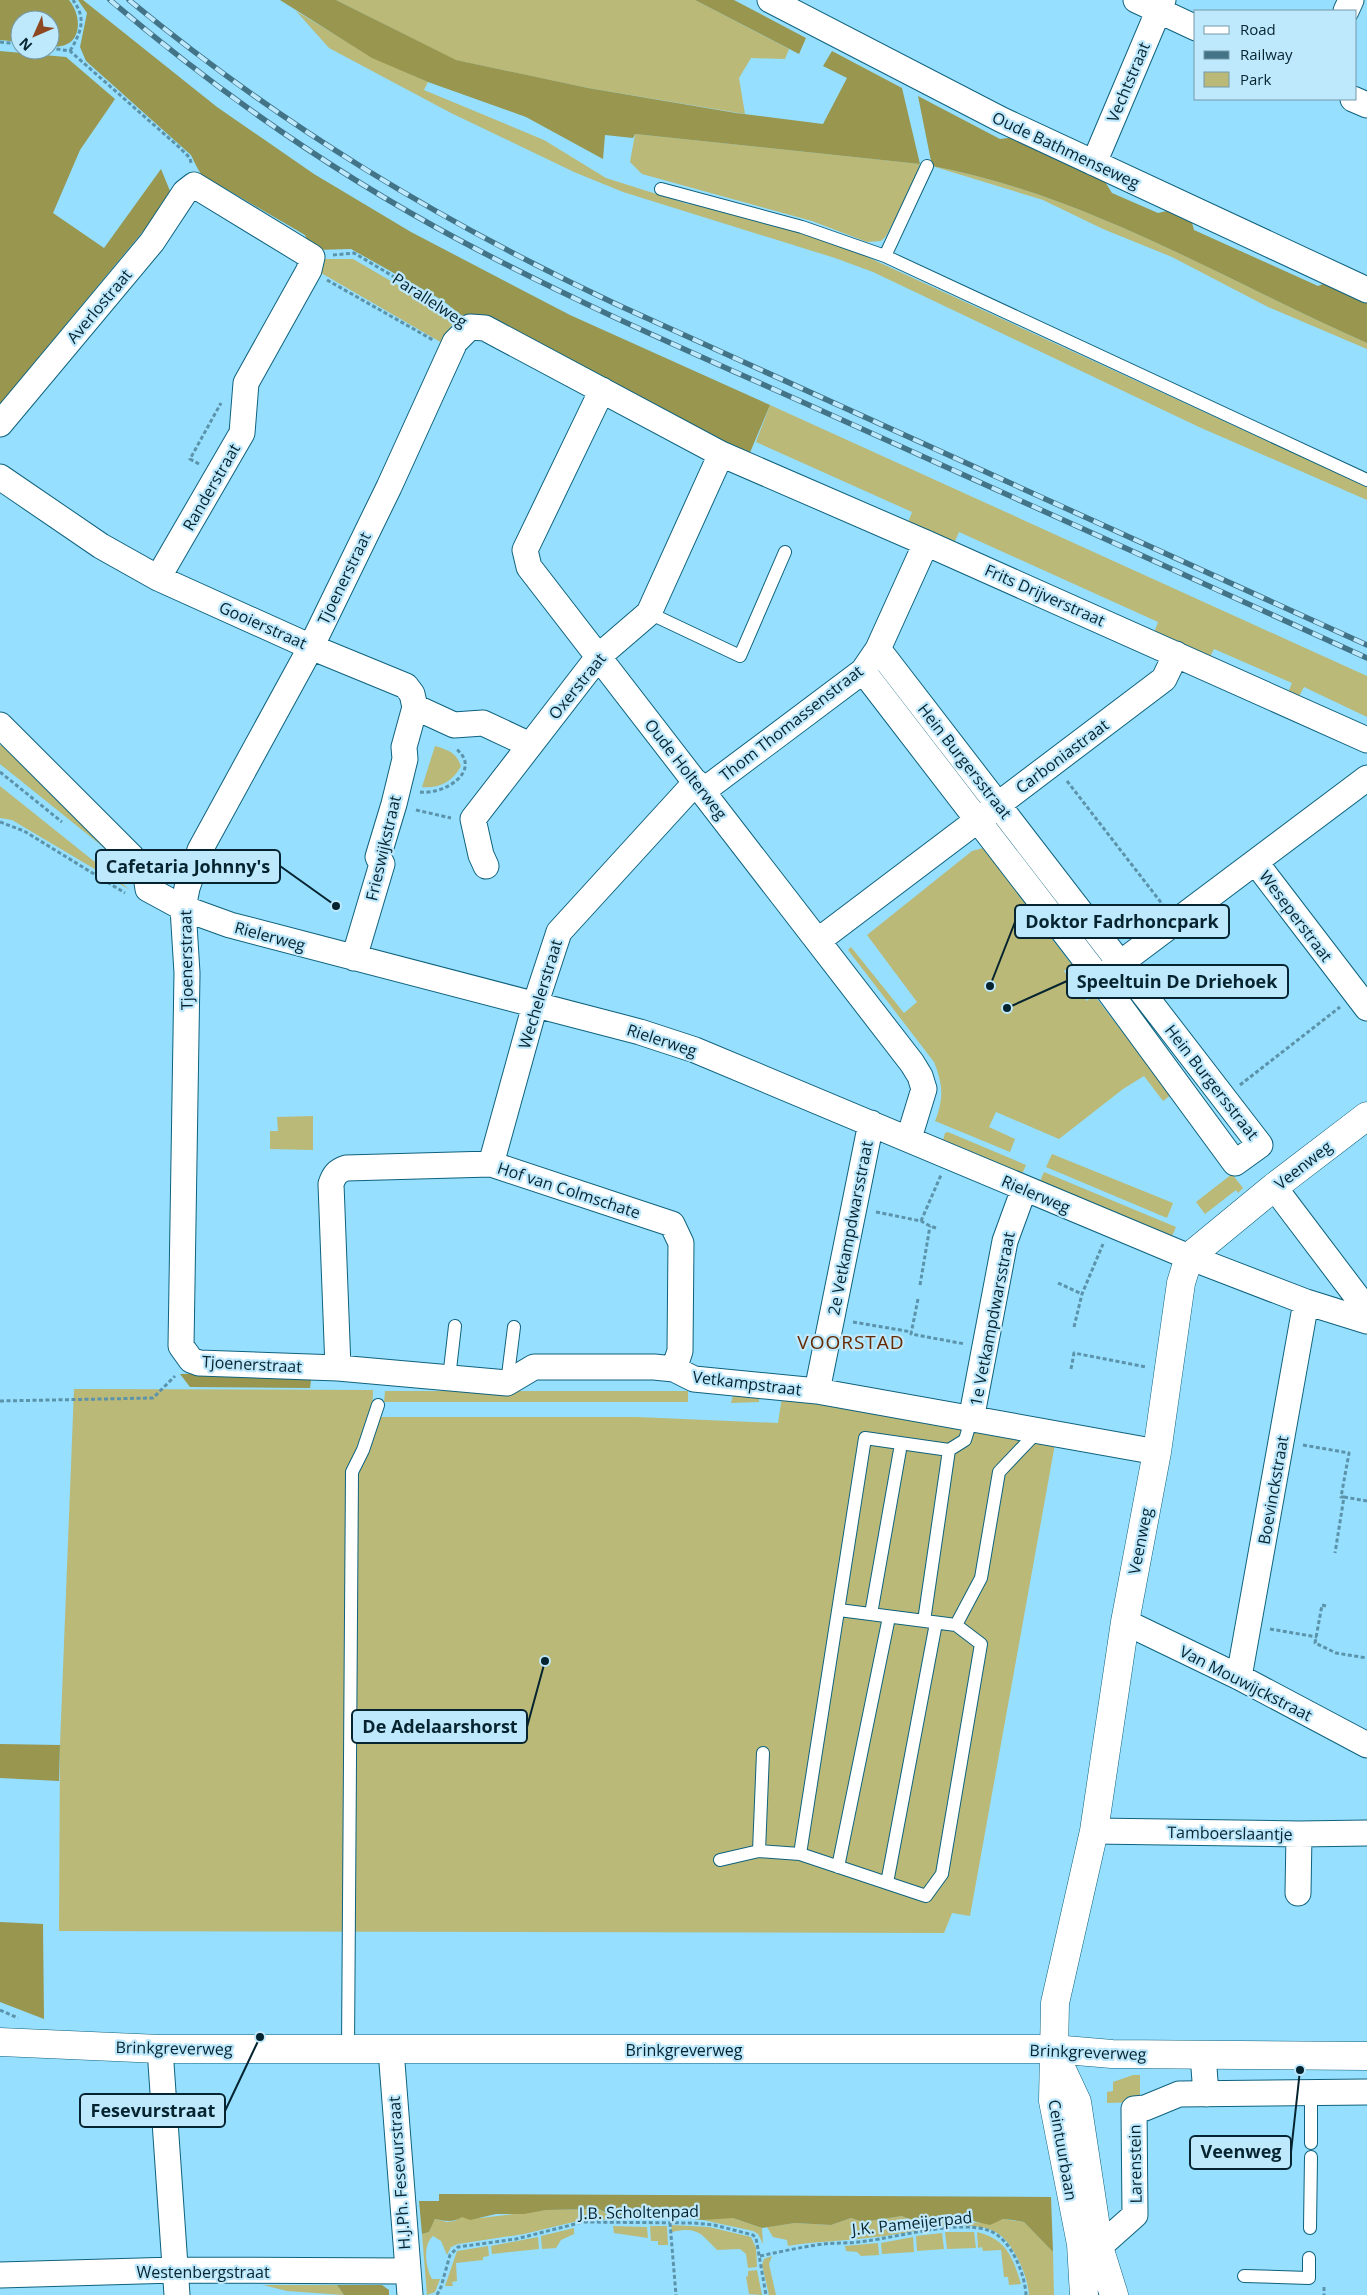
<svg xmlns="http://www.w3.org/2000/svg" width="1367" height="2295" font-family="'Open Sans',sans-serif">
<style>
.green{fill:#bbb977}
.forest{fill:#98964f}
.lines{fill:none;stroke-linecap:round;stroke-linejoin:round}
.service-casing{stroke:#0f627e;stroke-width:14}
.minor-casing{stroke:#0f627e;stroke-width:27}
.tertiary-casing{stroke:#0f627e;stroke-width:29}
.path{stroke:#5b93aa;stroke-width:3;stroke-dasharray:4 2.5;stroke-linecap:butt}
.service{stroke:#fff;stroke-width:12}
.minor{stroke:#fff;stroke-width:25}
.tertiary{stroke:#fff;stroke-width:28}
.rail-casing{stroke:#427387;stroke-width:5.5}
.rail{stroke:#bee8fb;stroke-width:4;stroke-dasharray:11;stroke-linecap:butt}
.labels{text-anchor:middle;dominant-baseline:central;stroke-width:4.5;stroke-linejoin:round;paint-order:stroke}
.street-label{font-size:16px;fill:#052430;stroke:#bee8fb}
.quarter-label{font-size:19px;letter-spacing:1px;fill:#662900;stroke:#bee8fb}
.leader{fill:none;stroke:#052430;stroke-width:2}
.callout-dot{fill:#052430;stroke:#bee8fb;stroke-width:2}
.callout{fill:#bee8fb;stroke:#052430;stroke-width:2}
.callout-label{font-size:18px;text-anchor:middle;font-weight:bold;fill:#052430}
</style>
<rect width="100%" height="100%" fill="#96dffe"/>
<path class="green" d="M336,0H695L789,49L785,59L751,58L739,78L745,114L588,88L455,60Z
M296,11L372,57L428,82L424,90L544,140L606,178L688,204L705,206L824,239L850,249L1367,487V500L1199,427L873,272L835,258L623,192L574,172L451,113L329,48Z
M635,134L920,164L912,187L886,236L881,241L867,242L812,221L642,174L630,162Z
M932,166C1087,195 1224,280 1367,343V349L1268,307L1172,257L1103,229L1043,200Z
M322,259H353L446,313L454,321L442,343L316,270Z
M770,405L1367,676V717L1304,687L1297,700L1287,695L1292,683L1214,649L1208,661L1153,636L1158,622L959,532L953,546L907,525L912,512L756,442Z
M4,740L133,871L0,764V746Z
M435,746C448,750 456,752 461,766C453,782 438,789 422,787Z
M0,786L130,890L12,820L0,818Z
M983,848L1072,965L1064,971L1087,1001L1094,995L1171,1095L1163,1101L1144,1076L1123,1089L1059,1139L996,1112L989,1127L1015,1139L1010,1152L935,1121C944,1099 943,1084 934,1062L848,950L851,947L904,1013L917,1002L867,935L972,851Z
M313,1116V1150L270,1149V1131H278L277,1117Z
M948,1132L1026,1165L1020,1179L1014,1170L956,1145L947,1148L942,1144L945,1133Z
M1052,1154L1173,1203L1167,1218L1046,1167Z
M1044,1172L1176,1227L1169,1243L1038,1186Z
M1232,1174L1243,1188L1238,1193L1236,1190L1205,1214L1196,1202Z
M74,1389L373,1390L372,1417H637L778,1423L782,1397L1055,1444L970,1916L952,1913L944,1933L59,1931L60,1745Z
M385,1391H688V1402H384Z
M759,1391V1402L731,1403L734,1392Z
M1133,2075H1140V2102L1107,2103V2092L1113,2091V2082Z
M599,2209L608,2215L626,2217L647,2214L686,2218L582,2220L524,2234L458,2244L451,2247L447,2255L441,2241L433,2236C422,2245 426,2269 432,2279H440L435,2292L427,2295L422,2234L429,2232L435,2219L447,2222L455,2221L462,2216L481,2218L546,2210Z
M902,2216L908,2219H936L956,2226C929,2227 903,2234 876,2237C847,2241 817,2241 788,2246L787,2240L773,2237L767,2227L795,2223L831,2225L851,2218L863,2222Z
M721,2217L733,2218L762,2228L763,2244L758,2234L753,2231L703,2220Z
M1003,2219L1024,2222L1053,2252L1054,2295H1029C1028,2283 1024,2271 1019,2261C1005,2233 994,2226 963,2226C979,2218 985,2227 1003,2219Z
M671,2225L709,2227L751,2237L756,2248L757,2267L748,2268L746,2254L740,2249L717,2250C701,2234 698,2226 672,2232Z
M613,2226L647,2227L648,2238L614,2233Z
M650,2226H667L668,2245H658V2241H651Z
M574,2228V2234L561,2240L556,2248L542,2249L541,2236Z
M945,2232H974L976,2248L947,2249Z
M977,2232C1006,2239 1013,2257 1021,2284L1009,2285L1008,2277H1004L1001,2250L983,2251L982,2247L978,2248Z
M942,2233L944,2249L917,2251L916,2236Z
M538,2237L539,2249L492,2254L491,2246Z
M913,2237L914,2252L882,2254L881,2243Z
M878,2243L879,2255L861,2256L857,2252L846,2251L845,2246Z
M488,2246L489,2256L483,2257V2260L456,2263L457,2281L452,2282L453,2286H445L457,2251Z
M772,2256L769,2264L776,2295H769L762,2265L764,2259Z
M757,2270L762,2295L749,2294L746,2277L748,2276V2271Z
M263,2285H337L344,2295L287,2291Z"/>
<path class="forest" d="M0,0H69C85,20 80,51 50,46V20H20V42L0,40Z
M78,0H83L217,107L314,174L411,232L570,315L770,405L749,455L470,322L442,300L351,249L315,250L310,246L305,235L221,186C203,184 198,169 191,155L86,61L80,47L87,13Z
M280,0H336L456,60L588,88L736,113L823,124L847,78L823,66L832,51L902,88L920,164L635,134L633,138L605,135L603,159L526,117L428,82L372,58Z
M695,0H734L806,38L799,54Z
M0,51L66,57L115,99L80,150L53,213L104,248L161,169L170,191L154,218L0,404Z
M918,96L1000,139L1016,137L1104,180L1112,193L1158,213L1171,210L1191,219L1194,230L1318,286L1328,282L1367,300V343C1224,280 1087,195 932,166Z
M312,1372L310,1388L190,1387L180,1374Z
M0,1744L60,1745L59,1781L0,1778Z
M0,1922L43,1924L44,2019L0,2002Z
M439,2194L1051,2197L1053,2252L1024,2222L1013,2220L1003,2219L990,2225L973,2221L956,2226L936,2219H908L902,2216L863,2222L851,2218L831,2225L795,2223L762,2228L733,2218L703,2220L647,2214L622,2218L614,2217L599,2209L546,2210L524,2214H496L470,2220L462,2217C452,2223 446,2221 435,2219L429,2232L422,2234L419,2201H439Z
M382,2285L389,2290V2295H344L337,2285Z"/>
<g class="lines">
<defs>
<path id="service" d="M661,189L802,227L885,256L1367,480
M885,256L927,166
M649,613L740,656L785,552
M449,1378L455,1326
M507,1383L514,1327
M839,1610L956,1625
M871,1614L901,1444
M924,1621L949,1450L965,1440L971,1420
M759,1851L763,1753
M800,1854L865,1438L949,1450
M720,1860L759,1851L800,1854L926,1896L942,1874L981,1644L956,1625L981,1578L999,1472L1038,1431
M838,1867L889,1617
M887,1883L936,1623
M348,2050L352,1472L363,1450L378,1405
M1311,2143V2093
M1310,2228L1311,2157
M1244,2276L1309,2278V2258"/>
<path id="minor" d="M770,0L1002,120L1367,290
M1136,0L1196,28
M1346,11L1351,0
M1353,99L1367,105
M1094,163L1163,0
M602,390L525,550L529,567L912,1063L920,1076L924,1089L909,1138
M0,424L152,242L185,192L194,185L312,257L309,270L246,383L242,433L158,578
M0,477L101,546L158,578L311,647L406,686L412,694L415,707L404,747L405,759L394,804L378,857L382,864L354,958
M863,671L1100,979L1235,1163L1260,1145L878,649
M415,707L454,725L483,723L530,745
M0,725L132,857L146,876L148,889L183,908L230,925L640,1032L695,1050L1189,1257L1306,1302L1367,1321
M703,791L863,671L878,649L926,543
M1256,863L1367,1008
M486,866L481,855L473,819L599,656L649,613L721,454
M819,940L1164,679L1176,654
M1106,974L1367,778
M491,1164L535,1005L559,932L696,782
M1274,1187L1367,1310
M338,1368L331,1184C334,1175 337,1171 346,1168L491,1164L672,1224L681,1243L680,1351L674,1369
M817,1391L871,1123
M971,1420L1005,1241L1024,1189
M1157,1452L817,1391L694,1379L674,1369L654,1367H534L507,1383L338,1368L199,1363L191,1360L181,1346L187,973L183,908L187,888L200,850L311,647L389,487L455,342L470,327L485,328L721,454L926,543L1367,740
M1125,1622L1239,1677L1367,1745
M1239,1677L1306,1302
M1094,1831L1299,1834L1367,1833
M1298,1893L1299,1834
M160,2049L177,2295
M391,2050L410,2295
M1203,2055L1206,2094
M1099,2247L1135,2215L1134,2109L1145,2108L1179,2094L1367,2092
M0,2275L175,2270L406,2271"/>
<path id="tertiary" d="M0,2042L160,2049H1053L1112,2054L1367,2056
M1055,2055L1077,2102L1099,2247L1114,2295
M1084,2295L1081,2244L1053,2101L1055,2003L1094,1831L1125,1622L1157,1452L1181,1283L1189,1257L1274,1187L1367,1116"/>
</defs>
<use href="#service" class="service-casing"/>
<use href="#minor" class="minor-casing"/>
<use href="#tertiary" class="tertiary-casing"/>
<path class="path" d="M0,42L20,44
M50,48L70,51L179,147L190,158L191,163
M70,51C81,32 87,19 73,0
M333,255L354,253L455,313
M327,280L433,340
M199,464L190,459L221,403
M0,772L62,822
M1067,781L1163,905
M420,792C445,795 484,770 455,748
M416,810L451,818
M0,822L24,831L125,893
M1240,1085L1340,1007
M876,1212L921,1221L930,1226L936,1228
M921,1221L941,1175
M1058,1283L1082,1294
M920,1285L930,1226
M918,1299L911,1334L965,1344
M853,1322L912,1332
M1074,1327L1082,1294L1103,1244
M1071,1369L1074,1353L1146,1367
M0,1401L153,1398L175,1376
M1303,1445L1349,1453L1341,1497H1344L1335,1553
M1344,1497L1367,1501
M1326,1606L1322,1605L1315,1643L1336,1653L1367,1658
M1270,1629L1317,1637
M0,2010L18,2018
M670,2223L676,2295
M760,2256C779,2252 797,2248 816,2245C833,2242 849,2244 866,2241C899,2237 960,2219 990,2231C1011,2239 1025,2274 1026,2295
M1324,2287V2295
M437,2295L441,2287L450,2255L458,2247L516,2239L583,2222L694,2223L714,2225L753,2235L756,2238L766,2295"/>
<use href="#service" class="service"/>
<use href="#minor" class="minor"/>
<use href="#tertiary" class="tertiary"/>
<defs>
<path id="rail" d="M110,0C219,93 337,175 463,242C579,304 700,356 820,410C1002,492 1185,575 1367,658
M129,0C280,125 441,222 618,305L1367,645"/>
</defs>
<use href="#rail" class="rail-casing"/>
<use href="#rail" class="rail"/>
</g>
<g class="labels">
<g class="street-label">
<text transform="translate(1128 82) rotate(-67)">Vechtstraat</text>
<text transform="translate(1066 150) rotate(25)">Oude Bathmenseweg</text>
<text transform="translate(430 300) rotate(33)">Parallelweg</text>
<text transform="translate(99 306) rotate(-50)">Averlostraat</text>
<text transform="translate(211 487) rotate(-60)">Randerstraat</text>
<text transform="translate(344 578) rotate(-64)">Tjoenerstraat</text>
<text transform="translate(1045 595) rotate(24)">Frits Drijverstraat</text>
<text transform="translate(263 625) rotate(24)">Gooierstraat</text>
<text transform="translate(577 686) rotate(-51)">Oxerstraat</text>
<text transform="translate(791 723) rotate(-38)">Thom Thomassenstraat</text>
<text transform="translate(1062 756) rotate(-37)">Carboniastraat</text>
<text transform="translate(965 761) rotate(52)">Hein Burgersstraat</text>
<text transform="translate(686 769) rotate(52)">Oude Holterweg</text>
<text transform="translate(383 848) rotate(-77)">Frieswijkstraat</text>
<text transform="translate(1296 916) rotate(53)">Weseperstraat</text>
<text transform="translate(270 936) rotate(15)">Rielerweg</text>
<text transform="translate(186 960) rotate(-91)">Tjoenerstraat</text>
<text transform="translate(540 994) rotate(-73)">Wechelerstraat</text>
<text transform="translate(662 1040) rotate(18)">Rielerweg</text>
<text transform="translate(1212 1082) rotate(52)">Hein Burgersstraat</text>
<text transform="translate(1303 1165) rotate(-38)">Veenweg</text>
<text transform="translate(569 1190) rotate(18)">Hof van Colmschate</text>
<text transform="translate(1036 1194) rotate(23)">Rielerweg</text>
<text transform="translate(850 1228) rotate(-79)">2e Vetkampdwarsstraat</text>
<text transform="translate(992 1319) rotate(-79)">1e Vetkampdwarsstraat</text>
<text transform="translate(252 1364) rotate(3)">Tjoenerstraat</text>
<text transform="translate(747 1383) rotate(7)">Vetkampstraat</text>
<text transform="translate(1273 1490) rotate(-80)">Boevinckstraat</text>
<text transform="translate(1140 1541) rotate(-79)">Veenweg</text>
<text transform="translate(1246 1683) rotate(27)">Van Mouwijckstraat</text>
<text transform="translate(1230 1833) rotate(1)">Tamboerslaantje</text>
<text transform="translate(174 2048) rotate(1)">Brinkgreverweg</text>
<text x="684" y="2050">Brinkgreverweg</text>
<text transform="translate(1088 2052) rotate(2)">Brinkgreverweg</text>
<text transform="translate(1063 2150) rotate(80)">Ceintuurbaan</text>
<text transform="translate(1135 2164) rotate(-91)">Larenstein</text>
<text transform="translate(399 2173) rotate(-94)">H.J.Ph. Fesevurstraat</text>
<text transform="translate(639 2212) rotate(-1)">J.B. Scholtenpad</text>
<text transform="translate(912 2223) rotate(-6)">J.K. Pameijerpad</text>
<text x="203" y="2272">Westenbergstraat</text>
</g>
<g class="quarter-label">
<text x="851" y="1342">VOORSTAD</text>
</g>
</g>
<path class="leader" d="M336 906L280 866M990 986L1015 922M1007 1008L1067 981M545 1661L527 1727M260 2037L225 2111M1300 2070L1291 2152"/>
<g class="callout-dot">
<circle cx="336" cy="906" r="5"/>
<circle cx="990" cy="986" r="5"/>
<circle cx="1007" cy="1008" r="5"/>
<circle cx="545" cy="1661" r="5"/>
<circle cx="260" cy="2037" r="5"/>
<circle cx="1300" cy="2070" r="5"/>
</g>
<g class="callout">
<rect x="96" y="850" width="184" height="33" rx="5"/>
<rect x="1015" y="905" width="214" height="33" rx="5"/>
<rect x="1067" y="965" width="221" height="33" rx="5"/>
<rect x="352" y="1710" width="175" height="33" rx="5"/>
<rect x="80" y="2094" width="145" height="33" rx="5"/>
<rect x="1190" y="2136" width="101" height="33" rx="5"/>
</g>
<g class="callout-label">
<text x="188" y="873">Cafetaria Johnny's</text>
<text x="1122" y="928">Doktor Fadrhoncpark</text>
<text x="1177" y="988">Speeltuin De Driehoek</text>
<text x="440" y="1733">De Adelaarshorst</text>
<text x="153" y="2117">Fesevurstraat</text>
<text x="1241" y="2158">Veenweg</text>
</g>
<rect x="1194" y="10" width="162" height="90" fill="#bee8fb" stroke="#749aaa"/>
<rect x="1204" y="26" width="25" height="8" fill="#ffffff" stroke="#749aaa"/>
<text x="1240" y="35" font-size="15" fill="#052430">Road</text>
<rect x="1204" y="51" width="25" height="8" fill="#427387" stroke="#749aaa"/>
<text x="1240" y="60" font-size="15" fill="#052430">Railway</text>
<rect x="1204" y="72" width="25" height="15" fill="#bbb977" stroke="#749aaa"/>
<text x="1240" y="85" font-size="15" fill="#052430">Park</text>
<g transform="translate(35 35) rotate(225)"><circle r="24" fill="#bee8fb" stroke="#749aaa"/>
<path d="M0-4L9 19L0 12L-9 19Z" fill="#8e4821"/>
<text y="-8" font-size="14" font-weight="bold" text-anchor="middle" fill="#052430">N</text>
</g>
</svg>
